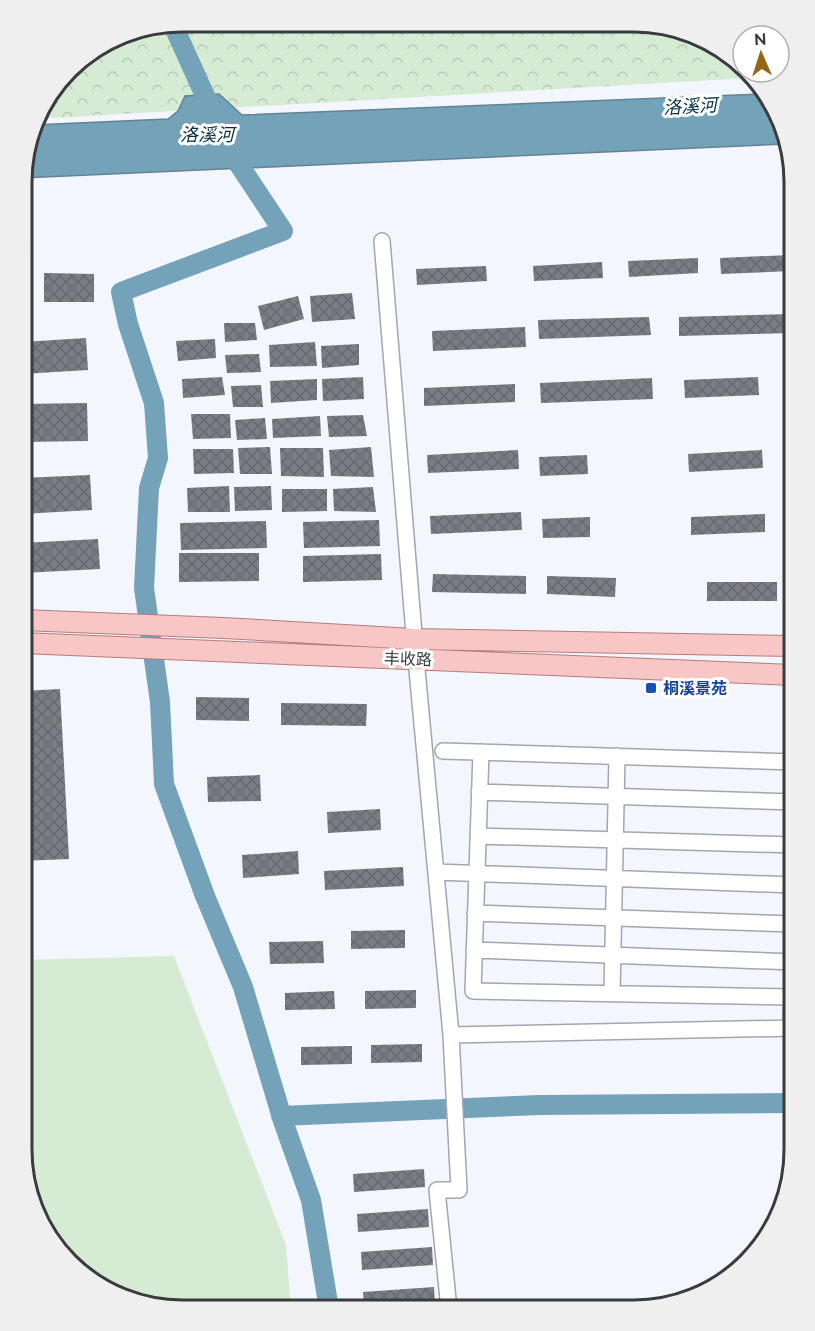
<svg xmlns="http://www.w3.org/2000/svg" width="815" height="1331" font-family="Raleway,'Noto Sans SC',sans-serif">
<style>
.green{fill:#d5ebd4}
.park{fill:url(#park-crowns)}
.water{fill:#73a2b9;stroke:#628394;stroke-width:1.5}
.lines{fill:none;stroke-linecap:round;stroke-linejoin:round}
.river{stroke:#73a2b9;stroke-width:20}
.building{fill:url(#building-cross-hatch)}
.minor-casing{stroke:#a4a6ae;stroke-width:18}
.major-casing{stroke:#b37d7c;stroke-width:22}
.minor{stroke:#fff;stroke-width:15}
.major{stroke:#f8c6c5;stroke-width:20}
.transit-dot{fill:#1a4fb4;stroke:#fff;stroke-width:2}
.labels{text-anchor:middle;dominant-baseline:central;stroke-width:6;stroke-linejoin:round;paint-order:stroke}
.street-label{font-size:16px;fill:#3a3b3e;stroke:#fff}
.transit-label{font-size:16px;font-weight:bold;fill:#164399;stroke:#fff;text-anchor:start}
.water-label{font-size:18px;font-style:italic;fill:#032f40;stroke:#fff}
.rim{fill:none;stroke:#3a3b3e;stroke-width:3}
</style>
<defs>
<pattern id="park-crowns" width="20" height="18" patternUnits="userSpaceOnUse" patternTransform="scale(1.5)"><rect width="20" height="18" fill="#d5ebd4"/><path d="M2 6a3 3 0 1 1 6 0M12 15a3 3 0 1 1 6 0" fill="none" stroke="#b8cab7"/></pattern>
<pattern id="building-cross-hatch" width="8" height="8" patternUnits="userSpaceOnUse" patternTransform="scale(1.5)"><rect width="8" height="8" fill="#7b7d84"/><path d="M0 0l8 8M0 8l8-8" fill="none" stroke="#66686d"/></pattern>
</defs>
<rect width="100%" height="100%" fill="#f4f6fe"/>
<path class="green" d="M174,956L286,1245L291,1309H161L84,1277L33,1210L21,1149V960Z"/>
<path class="park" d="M182,21L664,24L731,54L749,78L35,119L38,110L76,61L121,33Z"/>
<path class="water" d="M219,94L242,115L761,94L782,121L786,144L22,178V161L33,125L168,119L178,111L185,96Z"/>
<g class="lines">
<path class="river" d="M170,23L174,27L215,118
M228,148L283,231L121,292L128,324L154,403L158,458L149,488L144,588L160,702L164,784L205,896L243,987L283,1121L311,1200L329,1309
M281,1116L540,1105L794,1103"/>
</g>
<path class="building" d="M790,255L791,271L721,274L720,258Z
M698,258V273L629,277L628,261Z
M602,262L603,278L534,281L533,266Z
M486,266L487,281L417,285L416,269Z
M44,273L94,274V302H44Z
M352,293L355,319L312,322L310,296Z
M298,296L304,319L264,330L258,306Z
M794,314V333L679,336V317Z
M649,317L651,335L539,339L538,320Z
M224,323H255L257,340L225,342Z
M525,327L526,347L433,351L432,331Z
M86,338L88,370L22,374V342Z
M215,339L216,358L178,361L176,341Z
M315,342L317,366L270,367L269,345Z
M359,344V365L322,368L321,346Z
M259,354L261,372L227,373L225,355Z
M222,377L225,395L183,398L182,379Z
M363,377L364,399L323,401L322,379Z
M758,377L759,395L685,398L684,380Z
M652,378L653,399L541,403L540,383Z
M317,379V400L271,403L270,381Z
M515,384V402L424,406V388Z
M261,385L263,407H233L231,386Z
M87,403L88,441L22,442V404Z
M191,414H230L231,438L193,439Z
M363,415L367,436L329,437L327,416Z
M320,416L321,436L273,438L272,419Z
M265,418L267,439L237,440L235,420Z
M270,447L272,474H240L238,448Z
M371,447L374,477L331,476L329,450Z
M280,448H323L324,477L281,476Z
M193,449H233L234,473L194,474Z
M518,450L519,469L428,473L427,455Z
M762,450L763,468L689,472L688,454Z
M587,455L588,474L540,476L539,457Z
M90,475L92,510L22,514V478Z
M229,486L230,512H188L187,488Z
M271,486L272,510L235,511L234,487Z
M373,487L376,512L334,511L333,489Z
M282,489H327V511L282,512Z
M521,512L522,530L431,534L430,516Z
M765,514V532L691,535V517Z
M590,517V537L543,538L542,519Z
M379,520L380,546L304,548L303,522Z
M266,521L267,548L181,550L180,523Z
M98,539L100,569L22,573V543Z
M179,553H259V581L179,582Z
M381,554L382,580L303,582V556Z
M433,574L526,576V594L432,592Z
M547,576L616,578L615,597L547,594Z
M707,582H777V601H707Z
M60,689L69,859L21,861L22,691Z
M196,697L249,698V721L196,720Z
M281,703L367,704L366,726L281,725Z
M260,775L261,801L208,802L207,777Z
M380,809L381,830L328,833L327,812Z
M298,851L299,874L243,878L242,855Z
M403,867L404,886L325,890L324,871Z
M405,930V948L351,949V931Z
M323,941L324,963L270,964L269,942Z
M416,990V1008L365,1009V991Z
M334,991L335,1009L285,1010V993Z
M422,1044V1062L371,1063V1045Z
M352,1046V1064L301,1065V1047Z
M424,1169L425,1187L354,1192L353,1174Z
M428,1209L429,1227L358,1232L357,1214Z
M432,1247L433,1265L362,1270L361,1252Z
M434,1287L435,1305L364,1309L363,1292Z"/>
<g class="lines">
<defs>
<path id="minor" d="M382,241L416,659L451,1035L459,1190H437L449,1309
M443,751L794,762
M481,752L473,991L794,997
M479,792L794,802
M478,836L794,845
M436,872L794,885
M475,913L794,924
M474,950L794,962
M612,993L617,756
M791,1028L794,932
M451,1035L794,1028"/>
<path id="major" d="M22,620L224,628L414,639L794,646
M22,643L794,675"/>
</defs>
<use href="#minor" class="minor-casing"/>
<use href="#major" class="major-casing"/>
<use href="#minor" class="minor"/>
<use href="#major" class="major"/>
</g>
<rect class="transit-dot" x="645" y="682" width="12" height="12" rx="3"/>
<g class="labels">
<g class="street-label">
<text transform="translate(408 659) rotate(2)">丰收路</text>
</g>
<g class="transit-label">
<text x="663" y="688">桐溪景苑</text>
</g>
<g class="water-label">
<text transform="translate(690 106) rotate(-3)">洛溪河</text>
<text x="207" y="134">洛溪河</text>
</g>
</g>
<path d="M0 0H815V1331H0ZM182 32H634A150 150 0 0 1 784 182V1150A150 150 0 0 1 634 1300H182A150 150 0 0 1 32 1150V182A150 150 0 0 1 182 32Z" fill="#efeff0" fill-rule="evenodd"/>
<path class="rim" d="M182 32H634A150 150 0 0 1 784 182V1150A150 150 0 0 1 634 1300H182A150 150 0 0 1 32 1150V182A150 150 0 0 1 182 32Z"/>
<g transform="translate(761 54) rotate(357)"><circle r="28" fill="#ffffff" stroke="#b0b1b2" stroke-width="1.5"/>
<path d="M0-4.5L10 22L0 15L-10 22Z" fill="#966616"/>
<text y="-9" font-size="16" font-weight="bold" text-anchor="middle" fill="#3a3b3e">N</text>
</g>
</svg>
